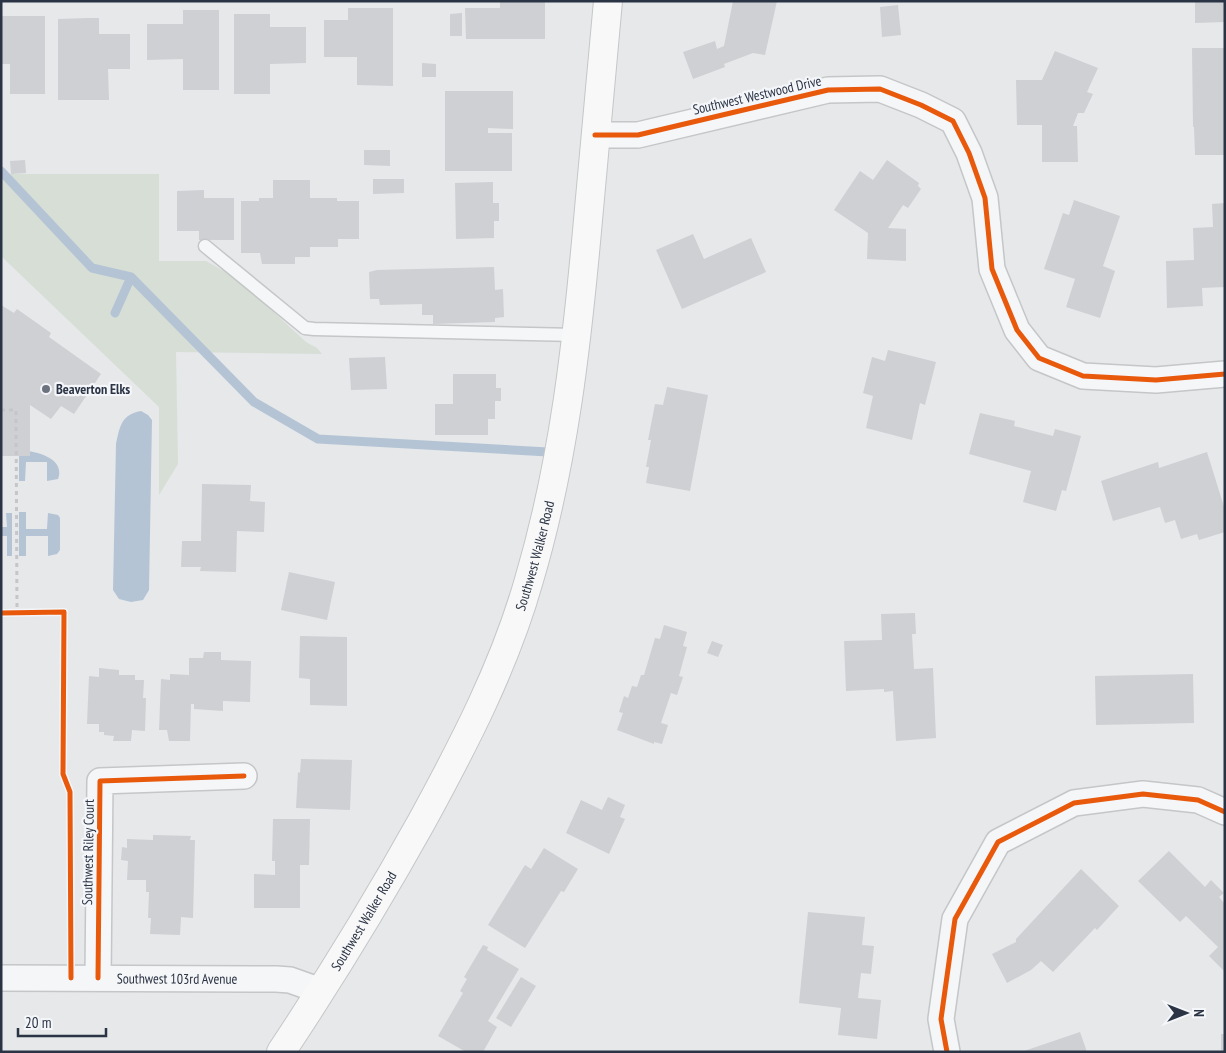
<svg xmlns="http://www.w3.org/2000/svg" width="1226" height="1053" font-family="'PT Sans Narrow',sans-serif">
<style>
.green{fill:#d6ded6}
.water{fill:#b4c4d5}
.lines{fill:none;stroke-linecap:round;stroke-linejoin:round}
.stream{stroke:#b4c4d5;stroke-width:9}
.building{fill:#ced0d3}
.lane-casing{stroke:#c4c6c8;stroke-width:15}
.street-casing{stroke:#c4c6c8;stroke-width:28}
.secondary-casing{stroke:#c4c6c8;stroke-width:30}
.path{stroke:#c5c6ca;stroke-width:3;stroke-dasharray:4 4;stroke-linecap:butt}
.lane{stroke:#f5f6f7;stroke-width:12}
.street{stroke:#f5f6f7;stroke-width:25}
.secondary{stroke:#f8f8f8;stroke-width:28}
.cycleway-casing{stroke:#f4f6f9;stroke-width:8}
.cycleway{stroke:#e8590c;stroke-width:5}
.poi-dot{fill:#6c737f;stroke:#f4f6f9;stroke-width:2}
.labels{text-anchor:middle;dominant-baseline:central;stroke-width:4.5;stroke-linejoin:round;paint-order:stroke}
.street-label{font-size:14px;fill:#2b3445;stroke:#f4f6f9}
.poi-label{font-size:14px;font-weight:bold;fill:#2b3445;stroke:#f4f6f9;text-anchor:start}
</style>
<rect width="100%" height="100%" fill="#e6e8ea"/>
<path class="green" d="M1,174H159V261H206L215,266L240,281L306,342L317,348L322,354L176,352L178,464L159,495V407L1,256Z"/>
<path class="water" d="M141,411L148,415L152,420L149,590L143,600L131,602L119,599L113,590L116,444C120,426 121,415 141,411Z
M19,450C34,451 66,457 58,479L47,481V462H26L25,481H19Z
M19,512H26V529H47L48,513L58,515L60,518V550L57,554L48,556V536H26V556H19Z
M6,513H12V556H7V536H1V527H7Z"/>
<g class="lines">
<path class="stream" d="M1,171L92,268L131,277L254,402L318,439L548,452
M115,313L131,277"/>
</g>
<path class="building" d="M500,1H545V39H466L465,8H500Z
M733,1H777L765,55L753,53L724,64L725,67L693,79L683,52L715,41L717,49L724,46Z
M1195,1H1225V22L1195,23Z
M898,5L901,35L882,37L880,7Z
M348,8H393V86L357,85V57H324V20H348Z
M183,10H219V90H183V59L147,60V24H183Z
M462,13V36H450V14Z
M234,14H270V27H306V63L270,64V94H234Z
M2,16H45V94H10V64H1Z
M88,18H99V34H130V69H108L109,100H58V19Z
M1192,48H1225V155H1195L1194,127H1193Z
M1055,51L1098,68L1087,92L1093,94L1084,113H1078L1073,126H1077L1078,162H1042V125H1017L1016,80H1042Z
M422,63L436,64V77H422Z
M445,91H513V129L488,128V133H512V171H445Z
M364,150H390V166L364,165Z
M25,160L26,173L11,174L10,161Z
M887,160L919,183L918,186L921,189L908,208L903,205L888,228L906,229V261L867,259L868,233L834,210L860,171L873,180Z
M373,179H404V193L373,194Z
M273,180H310V198H337V201H359V239H338V247H310V257H295V264H262L260,253H241V201H259V198H273Z
M493,182V203H499V221H494V238L456,239L455,183Z
M204,190V198H234V240H199V231H177V191Z
M1074,200L1120,216L1103,266L1115,271L1100,318L1066,307L1075,279L1044,269L1063,213L1069,215Z
M1225,203V287L1202,288L1203,306L1167,308L1166,261L1194,260L1193,228L1213,227L1212,204Z
M693,234L704,259L751,238L766,272L682,309L656,250Z
M494,267L495,290L503,289L504,317L495,318V322L433,324V315H422V304L380,305L379,299H370L369,272L377,270Z
M1,305L14,313L17,309L51,333L49,337L101,374L74,414L61,406L51,419L30,405V456H2Z
M888,350L936,362L925,405L920,403L912,440L866,428L873,396L863,393L872,357L885,361Z
M385,357L387,389L351,390L349,358Z
M453,374H496V388H501V401H495V419H488V435H435V404H453Z
M667,387L708,395L690,491L646,483L649,467H646L651,440H648L655,404L663,405Z
M980,413L1015,421L1014,426L1053,436L1055,429L1081,436L1066,491L1062,490L1056,511L1023,502L1031,471L969,454Z
M1207,452L1225,510V532L1199,540L1197,534L1181,539L1175,520L1165,523L1160,507L1113,521L1101,481L1158,462L1159,468Z
M202,484L251,485L250,501L265,502L264,532L237,531L236,572L200,571L201,567H181L182,541H201Z
M289,572L335,582L327,620L281,610Z
M915,613L916,634H912L914,669L933,668L936,738L896,741L893,691L884,692V689L846,691L844,641L882,640L881,614Z
M664,625L687,632L683,646L687,647L679,676L683,677L677,695L671,693L661,723L668,725L662,744L654,742V744L617,730L623,713L619,712L624,696L628,698L632,686L637,687L641,675H644L655,638L660,639Z
M300,636L347,637V706L310,705V679L299,678Z
M712,641L723,645L718,657L707,653Z
M204,652H221V660L251,661L250,702L223,701V711L194,709V704H191L190,741H169L167,730H159L161,679L170,680V674L189,675V658H203Z
M99,668L119,670V675H135V680H144L143,698H146L145,731L132,730L131,741H113L114,736L104,735V732H99V724H87L89,676L99,677Z
M1193,674L1194,723L1096,725L1095,676Z
M301,759L352,760L350,810L296,808L298,772L300,773Z
M608,797L625,805L620,817L625,819L609,854L566,833L581,800L602,810Z
M273,819H310L309,865H300V908H254V874L275,875V861H272Z
M153,835L191,836L190,840H195L193,918L181,917L180,935L150,934L151,918H148L149,892H146V880H127L128,861L121,860L122,847L127,848V839L153,840Z
M544,848L578,869L564,892L561,891L525,948L488,925L525,865L531,869Z
M1169,851L1205,887L1211,880L1224,893L1219,897L1225,904V972L1209,956L1218,947L1186,916L1180,922L1138,881Z
M1081,869L1119,906L1097,930L1095,928L1053,972L1041,961L1031,970L1007,983L992,954L1016,942V939Z
M808,912L865,917L862,945L874,946L871,974L861,973L858,998L881,1000L877,1039L838,1035L841,1008L799,1003Z
M483,945L488,947L487,950L519,969L488,1021L497,1027L483,1052H466L438,1036L463,993L460,991L467,979L464,977Z
M521,977L536,986L511,1027L496,1018Z
M1080,1032L1087,1052H1024V1051Z
M1221,1034H1225V1052H1221Z"/>
<g class="lines">
<defs>
<path id="lane" d="M205,246L305,328L314,329L576,335"/>
<g id="street">
<path d="M595,135H638L828,90L880,89L921,105L953,121L969,153L985,198L992,269L1017,330L1039,358L1083,376L1156,380L1225,374"/>
<path id="s1" d="M1,978L276,979L290,980L321,991"/>
<path d="M98,978L100,781L244,776"/>
<path d="M947,1052L941,1019L955,919L998,842L1074,803L1143,794L1198,800L1225,812"/>
</g>
<g id="secondary">
<path id="s2" d="M281,1052C331,977 378,900 422,821C464,744 505,665 529,580C564,462 577,343 588,220C594,147 601,74 608,1"/>
</g>
</defs>
<use href="#lane" class="lane-casing"/>
<use href="#street" class="street-casing"/>
<use href="#secondary" class="secondary-casing"/>
<path class="path" d="M1,410H16L17,613"/>
<use href="#lane" class="lane"/>
<use href="#street" class="street"/>
<use href="#secondary" class="secondary"/>
<defs>
<path id="cycleway" d="M595,135H638L828,90L880,89L921,105L953,121L969,153L985,198L992,269L1017,330L1039,358L1083,376L1156,380L1225,374
M1,613L64,612L63,774L70,792L71,978
M98,978L100,781L244,776
M947,1052L941,1019L955,919L998,842L1074,803L1143,794L1198,800L1225,812"/>
</defs>
<use href="#cycleway" class="cycleway-casing"/>
<use href="#cycleway" class="cycleway"/>
</g>
<circle class="poi-dot" cx="46" cy="389" r="5"/>
<g class="labels">
<g class="street-label">
<text transform="translate(757 95) rotate(-13)">Southwest Westwood Drive</text>
<text stroke="none"><textPath href="#s2" startOffset="560">Southwest Walker Road</textPath></text>
<text transform="translate(88 852) rotate(-89)">Southwest Riley Court</text>
<text stroke="none"><textPath href="#s2" startOffset="155">Southwest Walker Road</textPath></text>
<text stroke="none"><textPath href="#s1" startOffset="176">Southwest 103rd Avenue</textPath></text>
</g>
<g class="poi-label">
<text x="56" y="389">Beaverton Elks</text>
</g>
</g>
<rect width="1226" height="1053" fill="none" stroke="#2b3445" stroke-width="5"/>
<g transform="translate(1186 1013) rotate(90)" stroke="#f4f6f9" stroke-width="4" paint-order="stroke">
<path d="M0-4L9 19L0 12L-9 19Z" fill="#2b3445"/>
<text y="-8" font-size="14" font-weight="bold" text-anchor="middle" fill="#2b3445">N</text>
</g>
<path d="M18 1028v8h88v-8" fill="none" stroke="#2b3445" stroke-width="2.5"/>
<text x="25" y="1028" font-size="15" fill="#2b3445" stroke="#f4f6f9" stroke-width="4" paint-order="stroke">20 m</text>
</svg>
